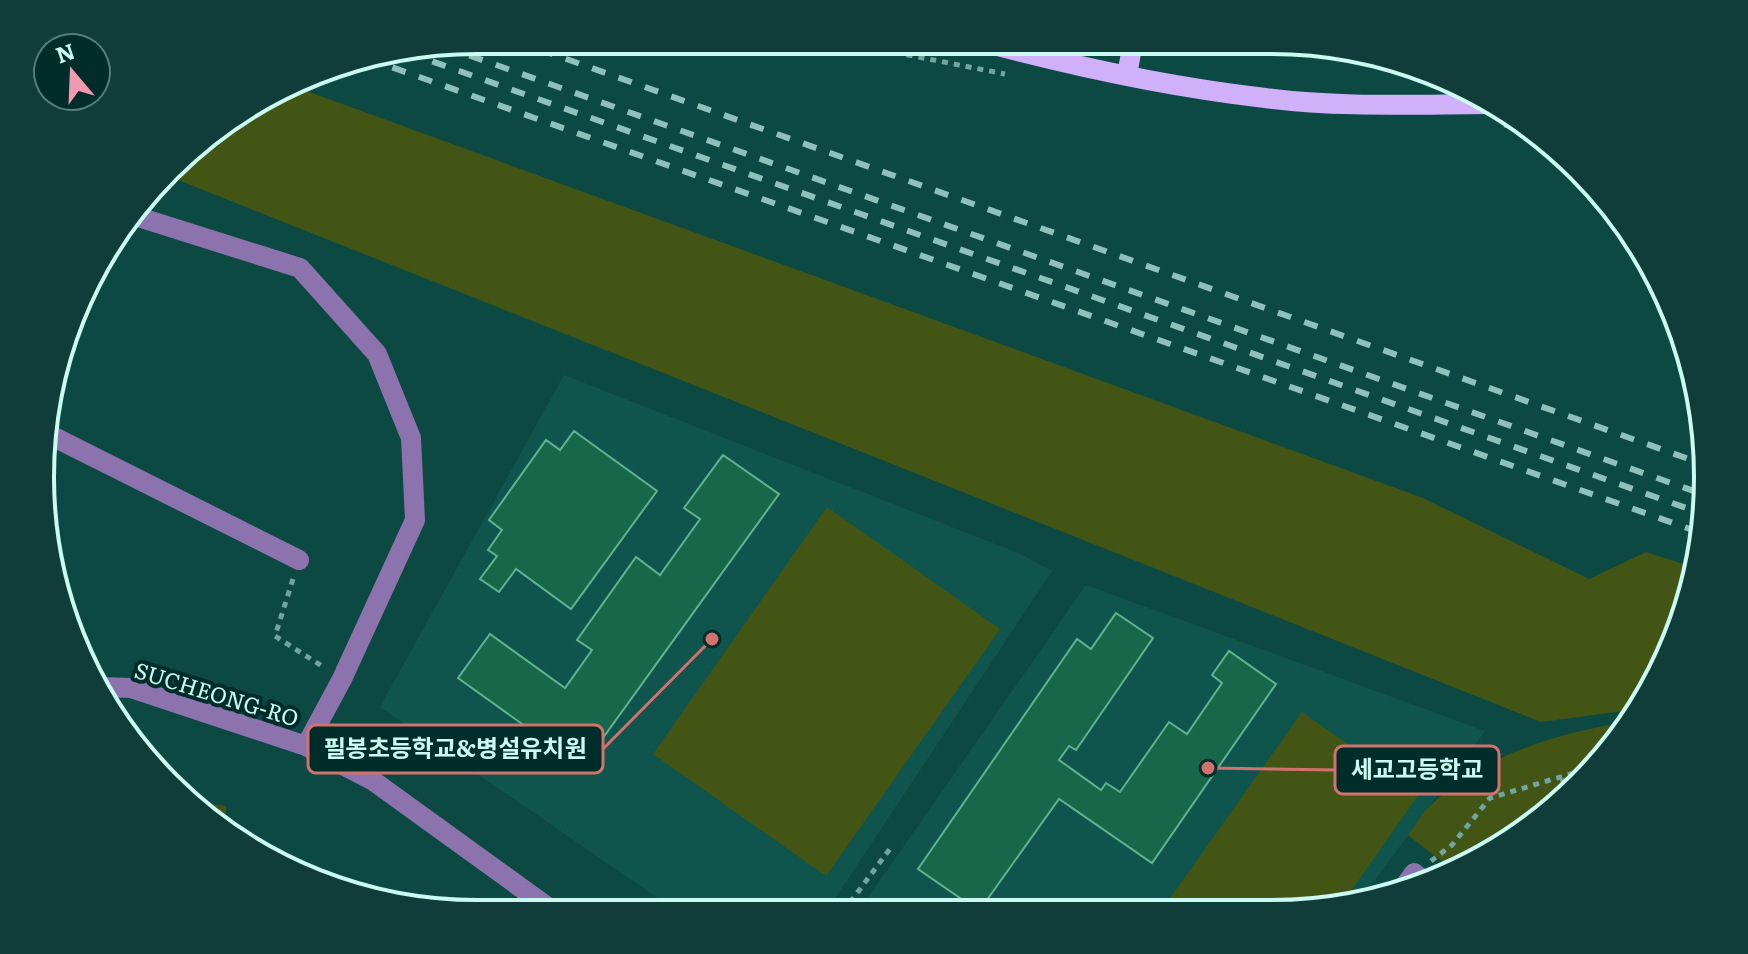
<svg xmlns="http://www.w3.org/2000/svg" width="1748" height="954" font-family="Literata,'Noto Sans KR',serif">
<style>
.built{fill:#10554d}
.green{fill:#435514}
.building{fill:#19674a;stroke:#5fb38f;stroke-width:2}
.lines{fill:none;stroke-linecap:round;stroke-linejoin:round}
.path{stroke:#71a69f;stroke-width:5;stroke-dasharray:6 6;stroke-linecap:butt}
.minor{stroke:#8d73ae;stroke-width:20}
.major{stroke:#d0b1f9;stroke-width:20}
.rail{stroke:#8ec1ba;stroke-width:6;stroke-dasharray:14 14;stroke-linecap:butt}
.labels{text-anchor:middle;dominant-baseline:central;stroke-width:8;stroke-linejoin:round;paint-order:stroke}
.street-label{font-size:22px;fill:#cafaf2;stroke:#002d29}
.rim{fill:none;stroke:#cafaf2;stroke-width:4}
.leader{fill:none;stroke:#d2726f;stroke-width:3}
.callout-dot{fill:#d2726f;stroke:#002d29;stroke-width:3}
.callout{fill:#002d29;stroke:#d2726f;stroke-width:3}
.callout-label{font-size:24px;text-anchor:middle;font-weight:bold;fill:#cafaf2}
</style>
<rect width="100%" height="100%" fill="#0d4943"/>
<path class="built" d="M564,375L1018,553L1052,571L826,912H678L380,707Z
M1086,585L1485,731L1358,903L1328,910L858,912Z"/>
<path class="green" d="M293,86L1423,498L1589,579L1646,552L1693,567L1650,695L1639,709L1541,722L168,176L211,131Z
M827,507L1000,629L826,876L653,754Z
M1302,712L1419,794L1339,908L1161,911Z
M1629,722L1580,786L1513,841L1453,870L1408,835C1415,826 1422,813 1431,805C1482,755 1560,732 1629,722Z
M194,802L226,806V829Z"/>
<path class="building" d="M574,431L657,491L571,609L516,569L499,592L480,579L497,556L488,550L502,530L489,520L546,440L560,450Z
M723,455L779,494L582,767L458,678L490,634L565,688L592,650L577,640L636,557L660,575L700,519L684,508Z
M1116,613L1153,638L1076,750L1069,746L1059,760L1101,790L1106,783L1120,792L1169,722L1187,734L1222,683L1212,675L1229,651L1276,684L1152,863L1059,799L979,911L918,869L1077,639L1091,649Z"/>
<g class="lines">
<path class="path" d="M861,40L908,55L1005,74
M1504,125L1523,128
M293,579L275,636L325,668
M1562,779L1570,794
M1431,861L1452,845L1490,798L1594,767
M843,912L892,846"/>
<path class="minor" d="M132,215L300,268L377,354L411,438L415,520L342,679L306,746
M48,434L299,560
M100,687L131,688L306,746L372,780L556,913
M1399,894L1414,873L1427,883"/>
<path class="major" d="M979,41C1072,66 1168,87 1265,98C1341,108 1419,104 1495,104
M1127,76L1133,41"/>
<path class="rail" d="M513,40L1700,463
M443,46L1702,494
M406,52L1703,514
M366,58L1704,534"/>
</g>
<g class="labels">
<g class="street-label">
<text transform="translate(217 693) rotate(17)">SUCHEONG-RO</text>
</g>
</g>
<path d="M0 0H1748V954H0ZM477 54H1271A423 423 0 0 1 1694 477V477A423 423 0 0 1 1271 900H477A423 423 0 0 1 54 477V477A423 423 0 0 1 477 54Z" fill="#103d39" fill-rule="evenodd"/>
<path class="rim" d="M477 54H1271A423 423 0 0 1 1694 477V477A423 423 0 0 1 1271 900H477A423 423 0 0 1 54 477V477A423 423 0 0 1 477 54Z"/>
<path class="leader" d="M712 639L603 749M1208 768L1335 770"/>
<g class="callout-dot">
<circle cx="712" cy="639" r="8"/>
<circle cx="1208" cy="768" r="8"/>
</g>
<g class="callout">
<rect x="308" y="725" width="295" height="48" rx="8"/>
<rect x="1335" y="746" width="164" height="48" rx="8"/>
</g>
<g class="callout-label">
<text x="455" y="757">필봉초등학교&amp;병설유치원</text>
<text x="1417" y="778">세교고등학교</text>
</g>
<g transform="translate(72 72) rotate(341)"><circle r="38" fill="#002d29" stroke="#517f79" stroke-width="2"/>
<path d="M0-6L14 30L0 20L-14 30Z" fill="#f29aaf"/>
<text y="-12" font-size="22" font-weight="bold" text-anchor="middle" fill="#cafaf2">N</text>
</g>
</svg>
